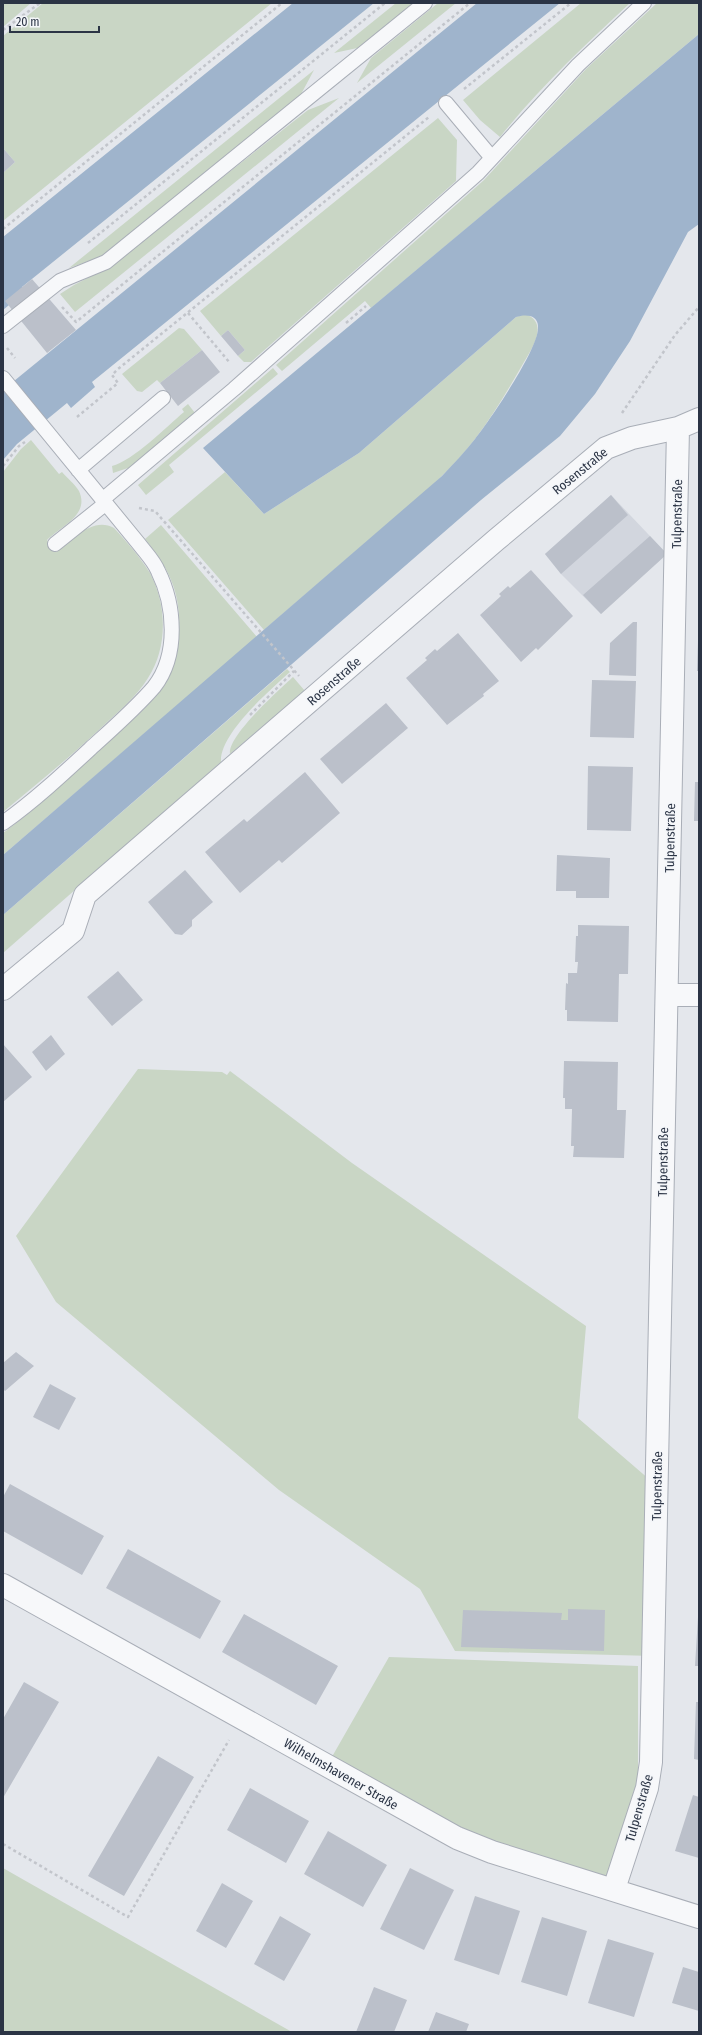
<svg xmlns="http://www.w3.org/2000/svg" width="702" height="2035" font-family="'Fira Sans Condensed',sans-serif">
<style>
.built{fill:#d2d6de}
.green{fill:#c9d6c5}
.water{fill:#9fb4cc}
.building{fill:#bbc0ca}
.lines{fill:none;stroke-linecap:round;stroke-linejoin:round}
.lane-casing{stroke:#a9aeb7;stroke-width:16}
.street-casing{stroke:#a9aeb7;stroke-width:24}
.path{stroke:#c2c5cb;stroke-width:2.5;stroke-dasharray:3 3;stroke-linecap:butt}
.lane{stroke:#f7f8fa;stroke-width:14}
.street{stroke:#f7f8fa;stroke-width:22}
.labels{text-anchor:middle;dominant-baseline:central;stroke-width:3;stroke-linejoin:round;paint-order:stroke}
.street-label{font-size:13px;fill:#2b3445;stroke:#f4f6f9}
</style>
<rect width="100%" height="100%" fill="#e4e7ec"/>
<path class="built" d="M611,495L667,554L601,614L561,574L545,554Z"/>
<path class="green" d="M3,3H31L3,27Z
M43,3H272L3,221V173L15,162L3,148V36Z
M396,3H416L362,47L334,53Z
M438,3H456L357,83L371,58Z
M581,3H630C584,46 539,88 500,137L480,120L463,100Z
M657,3H699V34L371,308L365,301L282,371L276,365L484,180L586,69Z
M314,70L299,98L103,256L69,268Z
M339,98L75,312L60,294L74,285L109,267L308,110Z
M438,118L457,140L456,181L251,362H244L238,356L245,350L228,330L221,336L200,311Z
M525,314C549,322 533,347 524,362C509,388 494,414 475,439C448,474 413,503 379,531C341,564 302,597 264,630L168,520L225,472L264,514L359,453L516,317Z
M179,328L184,329L202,350L160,383L157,380L142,392L137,391L122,374Z
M273,368L278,374L169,465L174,472L146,495L138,485Z
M188,404L195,413L131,467L113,473L112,466C133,461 167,426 184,412L182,409Z
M31,440L59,474L62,472C67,478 75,484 79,491C90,515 61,526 47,540L56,552C72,540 93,516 114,528C127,542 140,557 150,573C167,605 168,647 148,678C137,696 118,712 102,727C70,757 37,784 3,812V472L21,449Z
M161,525L257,637L3,855V833C36,809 67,780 97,752C119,732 142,713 161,690C181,665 184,615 173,585C167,568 156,553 145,539Z
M287,669L290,672C270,690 219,734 221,762L3,953V915Z
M293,677L305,691L230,754C227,736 279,690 293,677Z
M138,1069L222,1072L227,1075L230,1071L352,1163L586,1326L578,1418L657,1486L654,1656L455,1651L420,1589L279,1490L56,1302L16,1236Z
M389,1657L638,1666V1778L606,1880L495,1847L329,1762Z
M3,1868L24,1880L292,2032H3Z"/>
<path class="water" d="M293,3H374L22,287L26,291L3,310V237Z
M477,3H560L92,382L95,387L71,408L67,403L17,444L3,460V390Z
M699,34V224L688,232L630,341L595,394L560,436L481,500L3,915V855L442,476C453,464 465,452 475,439C490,420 538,350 538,328C539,314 525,314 516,317L359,453L264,514L203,448Z"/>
<path class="building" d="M3,148L15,162L3,173Z
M32,279L76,330L47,353L5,301Z
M228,330L245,350L238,356L221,336Z
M202,350L220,372L178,406L160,383Z
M611,495L628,515L561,574L545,554Z
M650,536L667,554L601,614L583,595Z
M531,570L573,616L538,650L536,648L521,662L480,615L501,596L499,594L508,586L510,588Z
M633,622H637L636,676L609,675L610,643Z
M458,633L499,681L483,694L484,696L447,725L406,678L427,660L425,658L435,649L437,651Z
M698,641H699V671H697Z
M592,680L636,681L634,738L590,737Z
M386,703L408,728L342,784L320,759Z
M588,766L633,767L631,831L587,830Z
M305,772L340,813L282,863L279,860L240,893L205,852L244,819L247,822Z
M695,782H699V821H694Z
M557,855L610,858L609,898H576V891H556Z
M185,870L213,902L192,920V926L182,935L175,934L148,902Z
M578,925L629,926L628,974H619L618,1022L567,1021V1010H565L566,983L568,984V973H577L578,962H575L576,936H578Z
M118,971L143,1000L112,1026L87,997Z
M51,1035L65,1054L46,1071L32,1052Z
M3,1044L32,1077L3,1102Z
M564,1061L618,1062L617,1110H626L624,1158L573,1157L574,1146H571L572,1109H565V1098H563Z
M16,1352L34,1366L5,1391L3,1389V1363Z
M50,1384L76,1398L59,1430L33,1417Z
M10,1484L104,1536L82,1575L3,1531V1497Z
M128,1549L221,1601L200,1639L106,1588Z
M568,1609L605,1610L604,1651L461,1647L463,1610L562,1613L561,1620H568Z
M244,1614L338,1666L316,1705L222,1652Z
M698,1617H699V1666H695Z
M24,1682L59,1702L3,1798V1719Z
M696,1702H699V1760L694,1759Z
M158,1756L194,1777L124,1896L88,1876Z
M250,1788L309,1821L286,1863L227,1830Z
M693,1795L699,1797V1858L675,1851Z
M328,1831L387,1865L363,1907L304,1874Z
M410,1868L454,1890L424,1950L380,1929Z
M222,1883L253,1901L226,1948L196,1931Z
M475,1896L520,1911L499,1975L454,1960Z
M280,1916L311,1934L284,1981L254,1964Z
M542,1917L587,1931L567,1996L521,1982Z
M608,1939L654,1953L634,2017L588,2003Z
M683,1967L699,1972V2011L672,2003Z
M374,1987L407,2000L394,2032H356Z
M436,2012L469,2024L466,2032H428Z"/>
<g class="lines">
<defs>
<path id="lane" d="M446,103L492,158
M3,326L60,281L106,262L425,3
M3,378L139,544C145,552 154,561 158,571C175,605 179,655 154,687C135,709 112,729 91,748C63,774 34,801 3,823
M78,470L163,398
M102,500L234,389L478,173L578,65L644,3
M55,544L105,504"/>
<path id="street" d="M3,989L73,931L85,895L496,540L606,448L632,438L678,428L699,419
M667,995H699
M3,1585L457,1838L492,1852L699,1917
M614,1889L647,1788L651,1762L678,428"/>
</defs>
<use href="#lane" class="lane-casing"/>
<use href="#street" class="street-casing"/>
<path class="path" d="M3,30L40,3
M464,89L571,3
M3,229L282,3
M88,243L385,3
M62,307L76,322L470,3
M188,313L230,363
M346,323L366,306
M7,348L15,358
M622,413L675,335L699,307
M77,417L118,383L112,375L118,369L429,117
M3,466L19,446L25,442
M139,508L155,511L299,676
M250,715L294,671
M3,1844L128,1917L229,1740"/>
<use href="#lane" class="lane"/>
<use href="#street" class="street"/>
</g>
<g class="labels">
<g class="street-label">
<text transform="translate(580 471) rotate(-39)">Rosenstraße</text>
<text transform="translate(677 514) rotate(-89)">Tulpenstraße</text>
<text transform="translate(334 681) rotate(-41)">Rosenstraße</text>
<text transform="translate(670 838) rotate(-89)">Tulpenstraße</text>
<text transform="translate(663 1162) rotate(-89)">Tulpenstraße</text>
<text transform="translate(657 1486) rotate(-89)">Tulpenstraße</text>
<text transform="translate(341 1774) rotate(30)">Wilhelmshavener Straße</text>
<text transform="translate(639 1808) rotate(-74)">Tulpenstraße</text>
</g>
</g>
<rect width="702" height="2035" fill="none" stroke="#2b3445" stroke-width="8"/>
<path d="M10 26v6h89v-6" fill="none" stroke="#2b3445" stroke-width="2"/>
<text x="16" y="26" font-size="12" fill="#2b3445" stroke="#f4f6f9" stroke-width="3" paint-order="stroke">20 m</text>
</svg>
